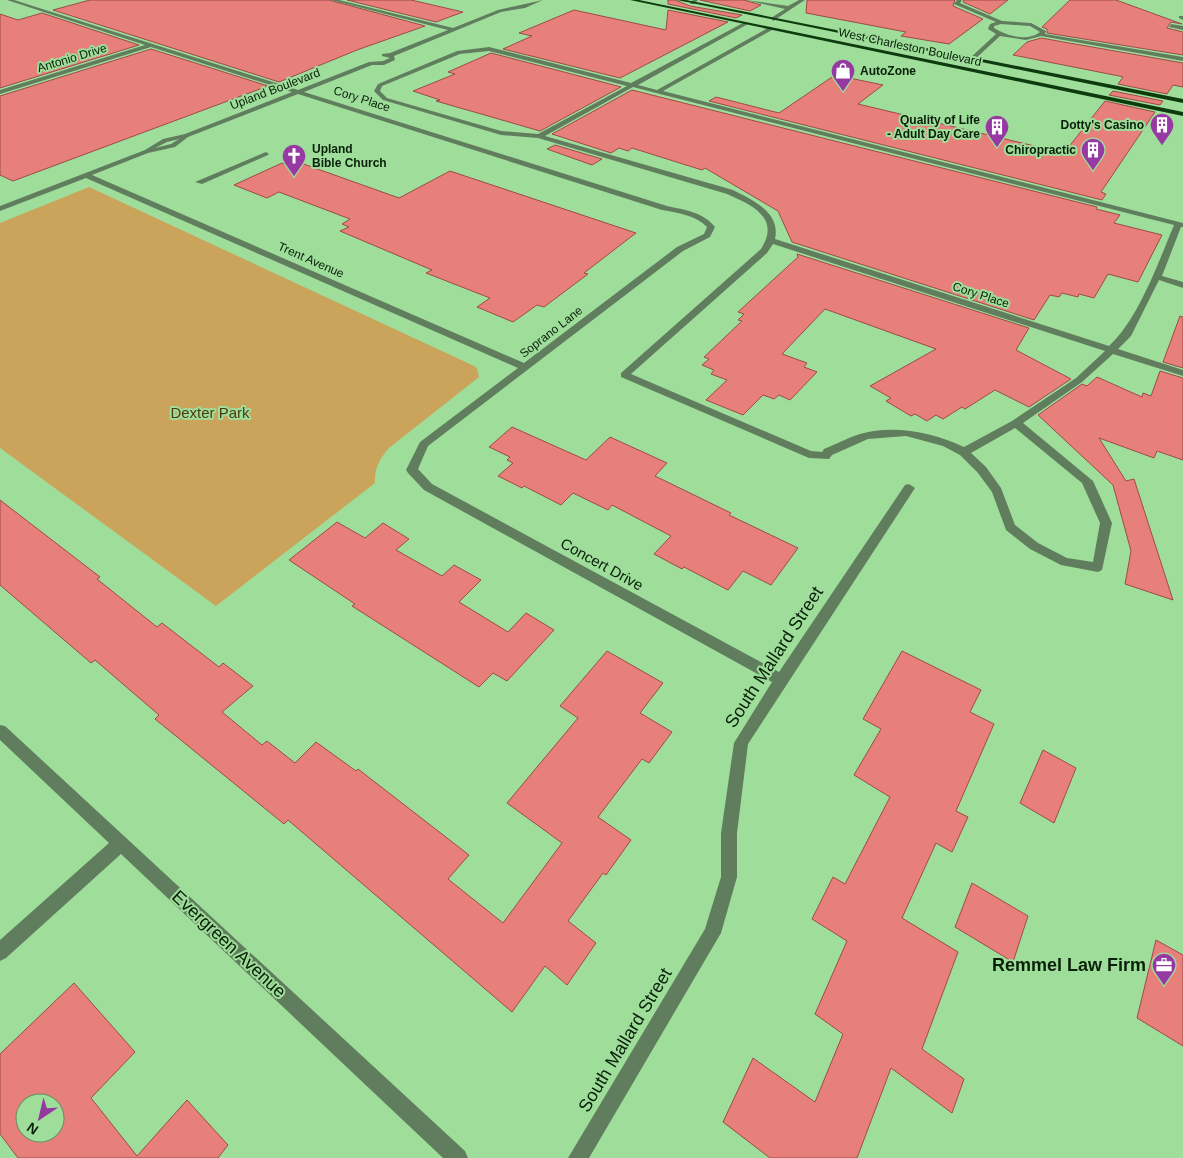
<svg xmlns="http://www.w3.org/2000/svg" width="1183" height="1158" font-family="Helvetica,sans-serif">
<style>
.green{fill:#caa45a}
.building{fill:#e77f7b;stroke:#9d4b49;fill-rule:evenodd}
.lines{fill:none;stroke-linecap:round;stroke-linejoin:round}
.minor{fill:#607e5e;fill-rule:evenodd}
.major{fill:#0e3b0e;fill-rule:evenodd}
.labels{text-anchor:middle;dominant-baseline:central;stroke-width:4;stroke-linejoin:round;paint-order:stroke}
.far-street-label{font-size:12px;fill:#082008;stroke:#9fdd9b}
.far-poi-label{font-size:12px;font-weight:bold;fill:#082008;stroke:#9fdd9b;text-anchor:end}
.park-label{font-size:15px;fill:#4e3a0f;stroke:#9fdd9b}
.street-label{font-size:15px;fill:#082008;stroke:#9fdd9b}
.near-street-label{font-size:18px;fill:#082008;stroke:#9fdd9b}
.near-poi-label{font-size:18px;font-weight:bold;fill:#082008;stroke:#9fdd9b;text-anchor:end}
</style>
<rect width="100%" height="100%" fill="#9fdd9b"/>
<path class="green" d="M89,187L472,365L477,368L479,377L389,448C380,458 374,469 375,483L216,606L0,448V223Z"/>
<path class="building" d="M90,0H329L425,26L357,50L279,82L53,10Z
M347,0H411L463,12L436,22Z
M668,0H675L690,6L742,15L736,18L668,4Z
M700,0H744L761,5L750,11Z
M807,0H955L953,6L983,19L949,44L901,36L906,32L806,13Z
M964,0H1008L990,14L963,2Z
M1070,0H1116L1182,24L1171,22L1167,28L1183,32V55L1047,33V29L1042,27Z
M574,10L666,30L668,10L728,22L620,78L503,49L532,36L519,33Z
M42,13L139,45L0,88V14L18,20Z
M1041,38L1183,63V87L1173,85L1167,94L1118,84L1123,77L1119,76L1013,55L1027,42Z
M151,49L268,86L13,181L0,175V96Z
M491,53L610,84L621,87L540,131L436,101L440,100L413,91L455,74L448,72Z
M835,75L883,85L858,104L1064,153L1105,101L1155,112L1101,192L1106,194L1102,200L709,101L716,97L779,113Z
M632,90L1097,207L1096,209L1120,215L1114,223L1162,235L1138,282L1108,274L1094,298L1079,294L1078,297L1062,293L1059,297L1050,295L1034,320L792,242L778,211L705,168L702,170L632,148L628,151L619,148L611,153L552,134Z
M1113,91L1163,101L1160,105L1109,95Z
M555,145L602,159L592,165L547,149Z
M298,162L399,198L450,171L636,233L584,273L588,274L544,307L537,305L513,322L477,307L490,298L426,273L432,270L340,231L349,227L342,224L350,219L279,192L267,198L234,185L282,163L289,166Z
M797,254L1029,328L1016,350L1071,379L1029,407L995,390L965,409L962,407L943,419L936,415L927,421L915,414L911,416L886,401L891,398L870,386L936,349L825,309L782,354L807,363L804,367L817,372L790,400L779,395L774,399L763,395L743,415L706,400L727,380L711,374L714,370L702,365L709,359L704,357L742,321L738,320L744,314L738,312L798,257Z
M1180,316L1183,317V368L1163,362Z
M1160,371L1183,378V460L1157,451L1154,458L1099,438L1126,481L1134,479L1173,600L1125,584L1131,551L1113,485L1038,415L1082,384L1087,386L1097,377L1142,397L1143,393L1151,396Z
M512,427L586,460L610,437L667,463L655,476L731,513L729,515L798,548L771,585L743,571L728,590L684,567L682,569L654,554L671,536L612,505L608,510L573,493L561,505L524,486L522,488L498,476L513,463L507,460L510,457L489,447Z
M0,500L100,577L97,579L157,627L162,623L219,667L223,663L253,686L222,712L262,745L267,741L295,763L316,742L356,771L358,769L469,855L448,879L503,923L562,843L507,803L578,718L560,706L607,651L663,683L640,713L672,732L649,763L642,759L598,817L631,840L606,875L603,873L568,921L596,943L567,985L545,966L512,1012L288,820L284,824L155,719L159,715L95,660L91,663L0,585Z
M337,522L365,538L383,523L409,539L396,550L442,576L454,565L481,580L459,602L508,632L526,613L554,630L507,681L493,673L479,687L352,606L355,604L289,560Z
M902,651L981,690L970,712L994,724L956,811L968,817L952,852L936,843L902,918L958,952L922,1049L964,1079L952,1113L891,1068L857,1158H770L723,1122L753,1058L815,1102L843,1034L815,1014L847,941L812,919L833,877L845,884L890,797L854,775L881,729L863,719Z
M1043,750L1076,768L1054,823L1020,803Z
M972,883L1028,916L1013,962L955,927Z
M1156,940L1183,955V1046L1137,1018Z
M74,983L135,1052L91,1098L137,1156L187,1100L228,1145L218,1158H18L0,1134V1054ZM25,1103H55V1133H25Z"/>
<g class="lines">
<path class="minor" d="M7,0H14L298,90L369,62L383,61L390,58L382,56V54L390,53L448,30L331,0H339L453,28L498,10L543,0L525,8L501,12L394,56L395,60L384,65H372L304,92L667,206C685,210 703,212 715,227L710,237L683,251L428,446L418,469L432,484L779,672L905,485L909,484L915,488L748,744L737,833V877L721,933L589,1158H568L705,929L721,877V833L734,743L772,682L424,490L408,473L406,470L420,442L518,368L86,178L0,211V206L145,150L163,139L185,134L292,92L151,47L0,94V90L145,45ZM298,94L662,210C678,213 696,215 707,227L704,234L677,247L524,363L92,175L148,153L175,147L188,137ZM179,139L171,144L155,148L167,142Z
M693,0H698L694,4H690Z
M746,0L788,6L799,0H805L773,21L771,18L785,9Z
M957,0H962L960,3L1002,21L1031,23L1046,31L1045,34L1183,57V61L1041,36L1026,40L1000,36L974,60H970V58L996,34L988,29L990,24L996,22L954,4ZM1001,24L1030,26L1040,32C1027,42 1007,36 994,28V26Z
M1179,16H1183V20L1179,18Z
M743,23L748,24L638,85L657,90L768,28H772V30L663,91L1183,223V227H1181L1162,276L1183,282V288L1159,280L1131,336L1118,349L1183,370V376L1113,354L1082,382L1023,423L1093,481L1112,523L1102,570L1098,572L1061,565L1030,549L1006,530L992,492L978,473L960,455L943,446L906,436L868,439L832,455L829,459L809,458L621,377V373L761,249C781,218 752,205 727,194L538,138L501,135L383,100L374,91L378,84L457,51L489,47L631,83ZM489,51L627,86L538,134L501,131L387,98L380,91L382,86L460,54ZM633,87L656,93L1174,225C1158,263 1139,318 1109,346L775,239C781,213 753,200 733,190L545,136ZM773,244L1105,351L1076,378L1012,421L964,447C934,433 897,425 864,433C851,436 837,444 824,449L822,452L811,451L631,374L767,253ZM1015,428L1082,483L1100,523L1093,562L1067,558L1038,543L1015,525L1001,488L986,467L971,453Z
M1171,24L1183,26V30L1169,27Z
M266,152L269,154L268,155L202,184L195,182Z
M0,725L5,726L465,1151L468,1158H443L121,854L6,958L0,961V940L109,843L0,740Z"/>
<path class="major" d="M630,0H639L1183,112V116Z
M677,0H686L1183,99V103Z"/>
</g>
<defs>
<symbol id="shop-pin" viewBox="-11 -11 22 30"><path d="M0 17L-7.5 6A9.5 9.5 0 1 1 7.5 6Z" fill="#9639a2" stroke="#9fdd9b"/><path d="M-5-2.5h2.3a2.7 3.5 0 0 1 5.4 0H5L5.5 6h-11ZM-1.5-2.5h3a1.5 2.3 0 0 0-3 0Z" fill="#fff"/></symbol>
<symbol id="building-pin" viewBox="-11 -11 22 30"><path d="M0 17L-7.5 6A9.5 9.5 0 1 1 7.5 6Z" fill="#9639a2" stroke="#9fdd9b"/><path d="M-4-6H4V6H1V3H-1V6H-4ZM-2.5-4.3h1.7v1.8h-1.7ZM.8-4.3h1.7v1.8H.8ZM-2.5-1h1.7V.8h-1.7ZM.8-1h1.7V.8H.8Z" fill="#fff"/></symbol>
<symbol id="church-pin" viewBox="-11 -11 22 30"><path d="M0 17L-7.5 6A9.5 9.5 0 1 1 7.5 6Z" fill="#9639a2" stroke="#9fdd9b"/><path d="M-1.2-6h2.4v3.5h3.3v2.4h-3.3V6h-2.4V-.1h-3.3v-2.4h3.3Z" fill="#fff"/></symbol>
<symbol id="office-pin" viewBox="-11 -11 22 30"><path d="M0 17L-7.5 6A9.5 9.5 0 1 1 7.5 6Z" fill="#9639a2" stroke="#9fdd9b"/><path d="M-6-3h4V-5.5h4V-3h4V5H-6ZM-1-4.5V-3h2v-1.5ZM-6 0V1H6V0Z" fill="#fff"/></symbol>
</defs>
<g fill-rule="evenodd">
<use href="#shop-pin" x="829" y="57" width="28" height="38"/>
<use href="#building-pin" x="1148" y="111" width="28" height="38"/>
<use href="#building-pin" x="983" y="113" width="28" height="38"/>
<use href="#building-pin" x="1079" y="136" width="28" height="38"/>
<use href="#church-pin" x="280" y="142" width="28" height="38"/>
<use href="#office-pin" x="1150" y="951" width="28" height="38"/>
</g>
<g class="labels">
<g class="far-street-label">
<text transform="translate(910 47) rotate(12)">West Charleston Boulevard</text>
<text transform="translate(72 58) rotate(-17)">Antonio Drive</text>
<text transform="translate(275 89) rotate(-21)">Upland Boulevard</text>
<text transform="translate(362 99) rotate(18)">Cory Place</text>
<text transform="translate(311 260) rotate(24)">Trent Avenue</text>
<text transform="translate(981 295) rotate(18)">Cory Place</text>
<text transform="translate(551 332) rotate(-38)">Soprano Lane</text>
</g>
<g class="far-poi-label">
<text x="860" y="71" text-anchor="start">AutoZone</text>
<text x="980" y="120">Quality of Life<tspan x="980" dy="14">- Adult Day Care</tspan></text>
<text x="1144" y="125">Dotty's Casino</text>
<text x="312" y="149" text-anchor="start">Upland<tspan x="312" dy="14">Bible Church</tspan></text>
<text x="1076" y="150">Chiropractic</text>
</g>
<g class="park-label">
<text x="210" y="412">Dexter Park</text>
</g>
<g class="street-label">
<text transform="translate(602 564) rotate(29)">Concert Drive</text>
</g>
<g class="near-street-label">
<text transform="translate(774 657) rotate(-57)">South Mallard Street</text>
<text transform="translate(229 944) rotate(43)">Evergreen Avenue</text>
<text transform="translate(625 1040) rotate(-59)">South Mallard Street</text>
</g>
<g class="near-poi-label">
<text x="1146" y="965">Remmel Law Firm</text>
</g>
</g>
<g transform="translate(40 1118) rotate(215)"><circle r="24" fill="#9fdd9b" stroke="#639160"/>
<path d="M0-4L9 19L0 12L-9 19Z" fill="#9639a2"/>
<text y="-8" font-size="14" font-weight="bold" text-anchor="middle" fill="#082008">N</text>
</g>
</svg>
